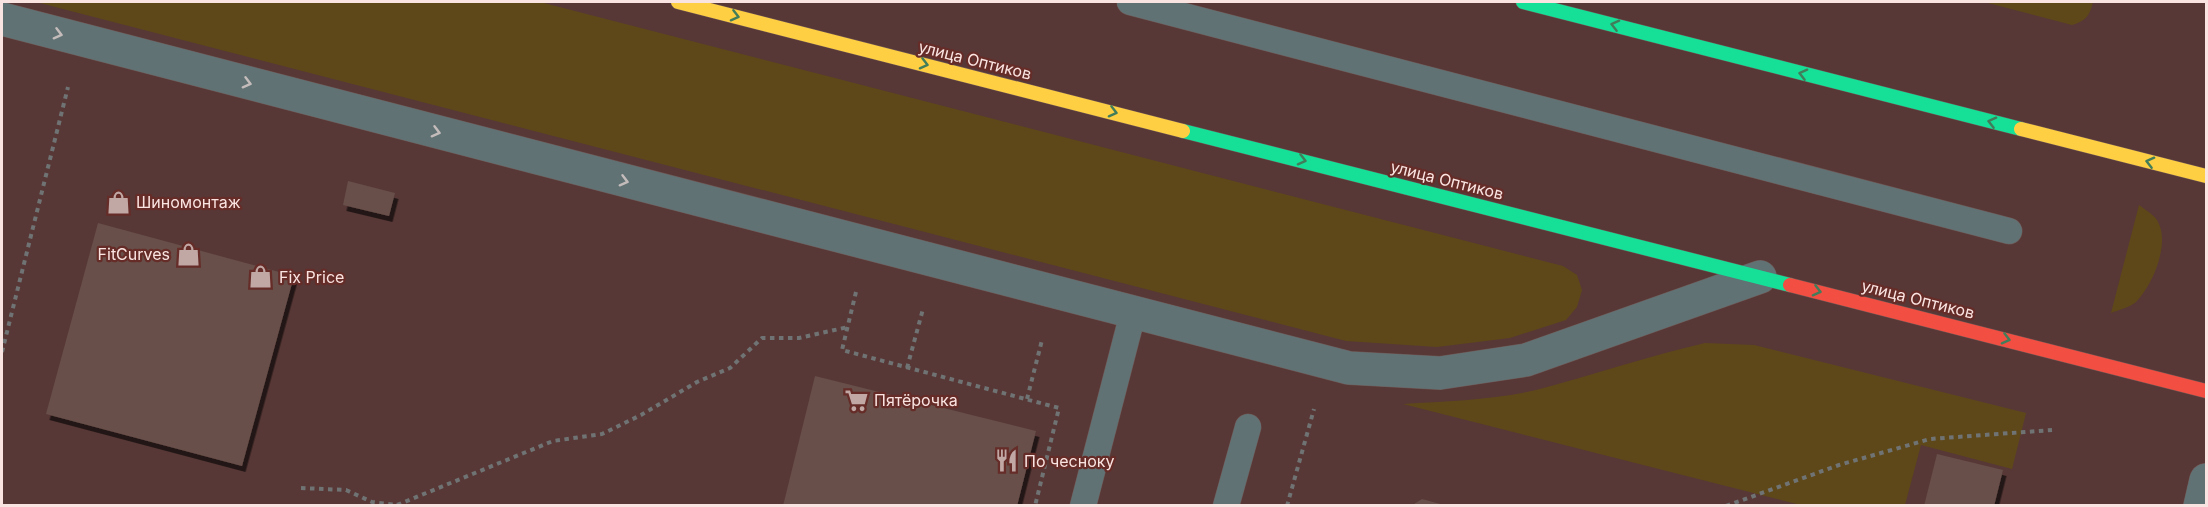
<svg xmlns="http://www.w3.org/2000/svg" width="2208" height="507" font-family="Inter,sans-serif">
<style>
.green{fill:#5e481a}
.building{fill:#674f49;filter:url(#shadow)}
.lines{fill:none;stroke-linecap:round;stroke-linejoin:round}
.lane-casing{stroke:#6f5654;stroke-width:27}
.street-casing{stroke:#6f5654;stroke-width:34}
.fast-casing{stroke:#6f5654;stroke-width:15}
.slow-casing{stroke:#6f5654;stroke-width:15}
.jam-casing{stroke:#6f5654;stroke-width:15}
.path{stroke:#707373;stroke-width:4;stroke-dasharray:4.5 4.5;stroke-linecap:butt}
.lane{stroke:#617274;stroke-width:26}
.street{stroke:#617274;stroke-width:33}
.fast{stroke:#16e098;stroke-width:14}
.slow{stroke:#ffcf43;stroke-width:14}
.jam{stroke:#f24e42;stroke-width:14}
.oneway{stroke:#417d5a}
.oneway2{stroke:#c4bcbb}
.labels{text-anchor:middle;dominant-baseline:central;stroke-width:4.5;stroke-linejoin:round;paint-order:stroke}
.street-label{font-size:16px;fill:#fae4e1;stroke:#652c28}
.poi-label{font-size:16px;fill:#fae4e1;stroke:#652c28;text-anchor:start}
</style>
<defs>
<filter id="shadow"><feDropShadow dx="3.5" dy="6" stdDeviation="0" flood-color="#0009"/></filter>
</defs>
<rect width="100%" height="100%" fill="#573836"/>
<path class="green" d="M36,2H540L1563,266L1577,275L1582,290L1577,307L1566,320L1510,338L1437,347L1346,341Z
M1984,2H2093C2090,15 2086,21 2072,25Z
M2139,205C2144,209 2153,214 2157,220C2171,242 2153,285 2136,302C2130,307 2119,310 2111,313Z
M1705,343L1754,345L2026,413L2012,469L1921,445L1905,505H1801L1403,404C1447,401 1493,400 1536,390C1593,375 1648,356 1705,343Z"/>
<path class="building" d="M348,181L395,193L389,216L343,205Z
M98,223L294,276L242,466L46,414Z
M815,376L1036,431L1017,506H783Z
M1937,454L2003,470L1994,506H1924Z
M1422,499L1444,505V506H1411Z"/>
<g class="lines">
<defs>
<path id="lane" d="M1130,2L2009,231
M1083,506L1133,313
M1226,506L1248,427"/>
<path id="street" d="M2,19L1349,368L1440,373L1526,360L1760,277
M2200,506L2206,480"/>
<path id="fast" d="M1523,2L2021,129
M1183,131L1790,285"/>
<path id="slow" d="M678,2L1183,131
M2021,129L2206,176"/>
<path id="jam" d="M1790,285L2206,391"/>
</defs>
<use href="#lane" class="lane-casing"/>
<use href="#street" class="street-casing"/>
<use href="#fast" class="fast-casing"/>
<use href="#slow" class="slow-casing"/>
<use href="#jam" class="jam-casing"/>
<path class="path" d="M856,292L842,350L1059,408L1035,506
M2,352L68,87
M907,368L923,309
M1027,399L1042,340
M301,488L346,490L372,502L397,505L553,441L602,434L641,415L697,382L730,368L762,338H799L848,327
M1287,506L1314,409
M1726,506L1839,465L1930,439L2052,430"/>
<use href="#lane" class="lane"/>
<use href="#street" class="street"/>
<use href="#fast" class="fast"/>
<use href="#slow" class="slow"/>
<use href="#jam" class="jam"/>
</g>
<defs><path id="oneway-chevron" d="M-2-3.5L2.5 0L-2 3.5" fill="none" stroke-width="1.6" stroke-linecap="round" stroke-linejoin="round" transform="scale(1.5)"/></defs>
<g class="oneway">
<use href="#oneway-chevron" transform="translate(735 16) rotate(14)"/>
<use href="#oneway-chevron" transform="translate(1615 25) rotate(-166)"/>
<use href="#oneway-chevron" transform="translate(924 64) rotate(14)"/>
<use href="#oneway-chevron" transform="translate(1803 74) rotate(-166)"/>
<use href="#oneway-chevron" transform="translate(1113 112) rotate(14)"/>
<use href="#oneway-chevron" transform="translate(1992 122) rotate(-166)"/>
<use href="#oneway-chevron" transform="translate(1302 160) rotate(14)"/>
<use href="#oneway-chevron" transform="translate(2150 162) rotate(-166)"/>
<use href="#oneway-chevron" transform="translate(1817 291) rotate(14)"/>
<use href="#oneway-chevron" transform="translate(2006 339) rotate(14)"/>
</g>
<g class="oneway2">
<use href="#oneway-chevron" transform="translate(58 34) rotate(15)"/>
<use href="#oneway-chevron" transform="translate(247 83) rotate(15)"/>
<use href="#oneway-chevron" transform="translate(436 132) rotate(15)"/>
<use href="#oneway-chevron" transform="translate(624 181) rotate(15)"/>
</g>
<defs>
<symbol id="shop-bare" viewBox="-9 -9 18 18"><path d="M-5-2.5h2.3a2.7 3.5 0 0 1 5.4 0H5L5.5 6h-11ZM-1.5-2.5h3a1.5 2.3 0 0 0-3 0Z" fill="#c1a8a5" stroke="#652c28" stroke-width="2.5" paint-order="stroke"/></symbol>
<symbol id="supermarket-bare" viewBox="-9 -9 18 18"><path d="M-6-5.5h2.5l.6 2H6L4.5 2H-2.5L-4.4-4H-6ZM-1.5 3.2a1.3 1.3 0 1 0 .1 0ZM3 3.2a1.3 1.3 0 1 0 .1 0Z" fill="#c1a8a5" stroke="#652c28" stroke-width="2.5" paint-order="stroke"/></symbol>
<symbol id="restaurant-bare" viewBox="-9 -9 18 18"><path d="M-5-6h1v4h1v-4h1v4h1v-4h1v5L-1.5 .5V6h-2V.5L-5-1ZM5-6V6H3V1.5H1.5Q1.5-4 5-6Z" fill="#c1a8a5" stroke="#652c28" stroke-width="2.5" paint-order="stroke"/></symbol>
</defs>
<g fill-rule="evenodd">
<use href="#shop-bare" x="102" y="186" width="33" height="33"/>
<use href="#shop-bare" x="172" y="238" width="33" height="33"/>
<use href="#shop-bare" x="244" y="260" width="33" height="33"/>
<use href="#supermarket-bare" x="840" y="384" width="33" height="33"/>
<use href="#restaurant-bare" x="990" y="444" width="33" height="33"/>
</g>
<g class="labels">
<g class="street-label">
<text transform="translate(975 60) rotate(14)">улица Оптиков</text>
<text transform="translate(1447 180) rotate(14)">улица Оптиков</text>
<text transform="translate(1918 299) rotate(14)">улица Оптиков</text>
</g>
<g class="poi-label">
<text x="136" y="202">Шиномонтаж</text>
<text x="170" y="254" text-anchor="end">FitCurves</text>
<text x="279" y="277">Fix Price</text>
<text x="874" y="400">Пятёрочка</text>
<text x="1024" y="461">По чесноку</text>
</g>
</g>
<rect width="2208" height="507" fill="none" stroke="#fae4e1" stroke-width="6"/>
</svg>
